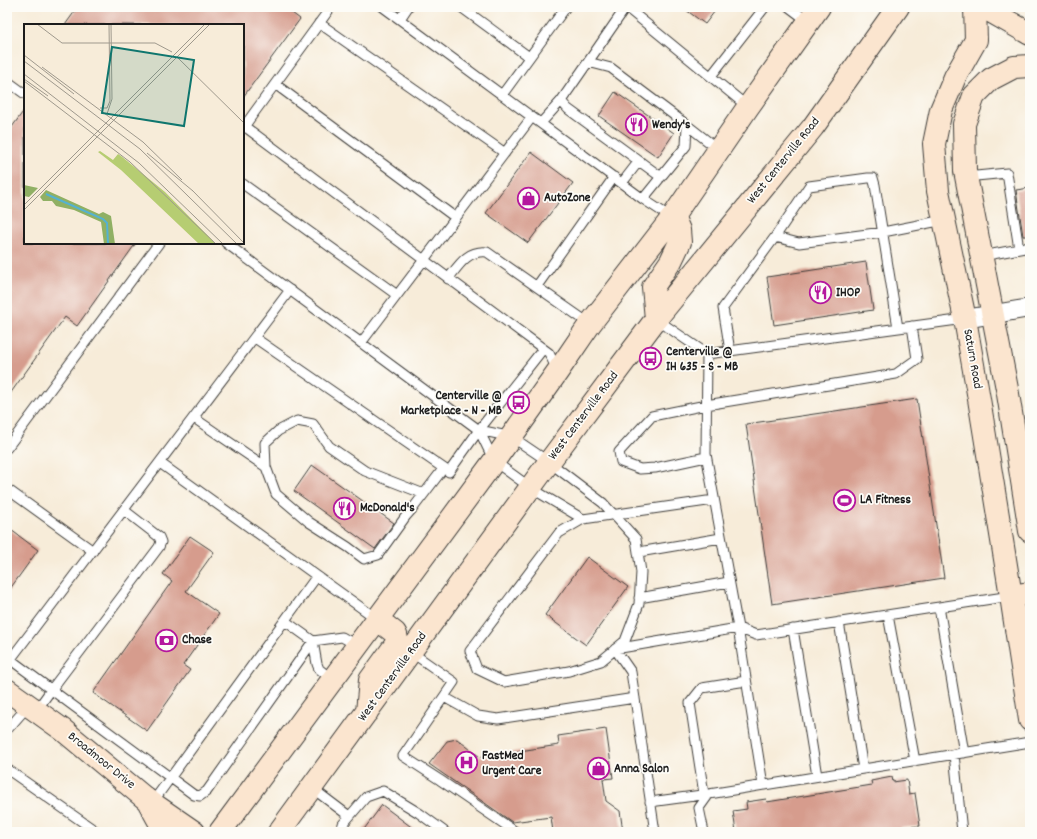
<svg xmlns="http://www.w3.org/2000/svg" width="1037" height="839" font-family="Dekko,sans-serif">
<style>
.building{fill:#d69c8d}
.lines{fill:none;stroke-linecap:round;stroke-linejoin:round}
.lane-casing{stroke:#3d3b38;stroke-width:11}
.street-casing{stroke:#3d3b38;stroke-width:20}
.secondary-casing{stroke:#3d3b38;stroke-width:24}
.lane{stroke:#fff;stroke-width:9}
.street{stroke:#fff;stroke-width:18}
.secondary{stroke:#fbe5cf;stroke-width:22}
.labels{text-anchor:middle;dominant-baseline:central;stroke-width:3.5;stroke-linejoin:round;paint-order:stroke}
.poi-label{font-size:13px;font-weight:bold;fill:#1c1c1c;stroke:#fdfcf7;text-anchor:start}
.street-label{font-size:13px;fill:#1c1c1c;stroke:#fdfcf7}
.inset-river{fill:none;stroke:#54b2d2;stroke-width:2}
.inset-road{fill:none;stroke:#9f998d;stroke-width:1}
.view{fill:#0f766e;fill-opacity:0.15;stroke:#0f766e;stroke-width:2}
.inset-edge{fill:none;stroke:#1c1c1c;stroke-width:2}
</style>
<rect width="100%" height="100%" fill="#fdfcf7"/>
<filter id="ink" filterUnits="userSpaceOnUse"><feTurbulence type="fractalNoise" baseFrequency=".025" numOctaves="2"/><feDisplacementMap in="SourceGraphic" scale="8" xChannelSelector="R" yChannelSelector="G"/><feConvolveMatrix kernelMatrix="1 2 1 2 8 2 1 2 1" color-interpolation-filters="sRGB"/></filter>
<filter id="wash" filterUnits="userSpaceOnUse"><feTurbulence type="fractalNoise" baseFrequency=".012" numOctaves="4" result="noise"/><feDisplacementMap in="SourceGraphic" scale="16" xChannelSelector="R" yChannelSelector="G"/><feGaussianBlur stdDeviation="0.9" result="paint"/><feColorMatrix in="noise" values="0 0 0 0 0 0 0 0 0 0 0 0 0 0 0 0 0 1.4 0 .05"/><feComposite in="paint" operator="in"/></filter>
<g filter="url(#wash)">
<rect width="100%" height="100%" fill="#f7ecd9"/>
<g id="blocks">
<path class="building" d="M78,7H284L300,19L243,97V25H65Z
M682,7H718L705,24Z
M615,92L674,133L658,157L599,116Z
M25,109V243H136L77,326L65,317L7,398V134Z
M531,152L573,183L528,243L486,213Z
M1030,188V236H1023L1016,190Z
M866,262L873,310L774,325L767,277Z
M917,399L944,578L772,604L746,424Z
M312,465L394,523L375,549L294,491Z
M7,527L38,550L7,593Z
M190,536L214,552L186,591L219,614L183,665L190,670L147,731L93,693L172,581L163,574Z
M587,557L628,587L586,645L545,615Z
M606,729L613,778L603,779L606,801L620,811L623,832H553L551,817L512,822L429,764L447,741L457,739L480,757L559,745L558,736Z
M892,777L893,782L907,780L909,794L915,793L920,826L901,828L902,832H736L733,811L747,809L746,802L766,799L767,802L872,785L871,781Z
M382,805L418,832H362Z"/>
</g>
</g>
<g filter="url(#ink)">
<use href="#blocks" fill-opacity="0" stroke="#3d3b38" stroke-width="1"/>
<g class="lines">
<defs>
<path id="lane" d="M383,7L643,199L672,218
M461,7L529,57
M789,7L809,22
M400,19L408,7
M319,23L505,153
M588,62L626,7L748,107
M711,76L765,7
M7,81L25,94
M275,84L456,218
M502,95L566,7
M541,123L561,101
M687,125L719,150
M244,126L549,353L557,370
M243,128L331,7
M966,177L1007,173L1019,249
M622,183L639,161
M243,184L397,295
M643,199L686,146L687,125L611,68L588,62L561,101L568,109L661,177
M775,237L799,243L883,232L944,220
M226,243L479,430L512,437L549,462L603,503L636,539L641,572L639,604L625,641L601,661L569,671L504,682L477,669L470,651L559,533L583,519
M982,256L1030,247
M448,279C459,265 467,250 487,252L590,324
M537,286L614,177
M656,319L707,354L706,454L738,628L756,635L1011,596
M255,338L449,472L479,430L543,349
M361,343L532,117
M730,351L723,308L775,237L809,186L868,178H873L875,185L898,328
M707,354L965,319
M194,418L266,467L276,494L309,522L348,547L364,559L378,555L406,516L414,507L443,469
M479,430L494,461L531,488L583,519L714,500
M7,448L159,243
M706,457L655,468L640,469L621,462L619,452L652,416L706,405L896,374L917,359L912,326
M160,463L317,576
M266,467L265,443L278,431L297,421L313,424L329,446L365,471L424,494
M7,489L93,551
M639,552L721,538
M639,598L729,582
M939,607L964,753
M888,615L915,761
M285,621L313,641L317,664L319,669L333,680
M839,622L863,769
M793,629L817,776
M411,652L454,682L403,756L440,780L516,832
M7,657L194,795L200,796L207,791L313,641L342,637L358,646
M7,664L290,290
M444,697L478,716L498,719L635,698
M36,711L51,690L159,547L161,542L159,537L124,510
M7,730L28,706
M954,754L962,832
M7,769L97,832
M312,788L349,816
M704,794L690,703L702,688L746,681
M650,802L709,794
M152,803L317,576L377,619
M341,832L343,824L366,797L383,791L419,813L445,832
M655,832L631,672L615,649L738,628L763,785
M704,832L699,808L709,794L1030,742"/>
<path id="street" d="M965,319L1030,308"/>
<path id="secondary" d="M975,7L976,40L955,77L941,110L934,144L938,191L965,319L979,399L1011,596L1030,720
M983,7L1030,34
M1030,66L1014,67L991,79L974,96L964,124L965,171L1008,394L1030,531
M656,319L653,287L671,261L680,242L679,230L676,223L672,218
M1011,596L1030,593
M7,690L63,730L146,799L194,832
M367,712L370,680L396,644C397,640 397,636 395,633L377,619
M149,803L165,832
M220,832L494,461L558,371L590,324L672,218L748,107L819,7
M279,832L549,462L656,319L813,127L898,7"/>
</defs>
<use href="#lane" class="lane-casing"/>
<use href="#street" class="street-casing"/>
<use href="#secondary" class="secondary-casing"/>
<use href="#lane" class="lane"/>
<use href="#street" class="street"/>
<use href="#secondary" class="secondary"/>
</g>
</g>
<defs>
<symbol id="restaurant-ring" viewBox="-11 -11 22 22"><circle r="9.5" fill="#fdfcf7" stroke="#b5179e" stroke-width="1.5"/><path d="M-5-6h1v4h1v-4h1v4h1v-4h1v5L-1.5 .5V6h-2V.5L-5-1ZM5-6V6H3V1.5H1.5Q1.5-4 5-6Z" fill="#b5179e"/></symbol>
<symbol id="shop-ring" viewBox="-11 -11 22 22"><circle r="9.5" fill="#fdfcf7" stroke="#b5179e" stroke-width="1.5"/><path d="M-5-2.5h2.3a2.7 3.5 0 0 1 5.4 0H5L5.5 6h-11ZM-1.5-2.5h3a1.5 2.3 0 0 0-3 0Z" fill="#b5179e"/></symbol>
<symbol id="bus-ring" viewBox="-11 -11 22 22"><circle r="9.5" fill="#fdfcf7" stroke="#b5179e" stroke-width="1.5"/><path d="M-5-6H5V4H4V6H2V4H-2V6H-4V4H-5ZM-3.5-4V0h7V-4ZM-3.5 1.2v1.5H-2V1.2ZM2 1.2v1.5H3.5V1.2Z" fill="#b5179e"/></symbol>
<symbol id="stadium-ring" viewBox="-11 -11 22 22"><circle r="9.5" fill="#fdfcf7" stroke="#b5179e" stroke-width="1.5"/><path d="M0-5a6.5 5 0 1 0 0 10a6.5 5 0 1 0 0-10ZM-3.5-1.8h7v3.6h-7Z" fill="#b5179e"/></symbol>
<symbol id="bank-ring" viewBox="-11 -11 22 22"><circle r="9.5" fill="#fdfcf7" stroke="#b5179e" stroke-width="1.5"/><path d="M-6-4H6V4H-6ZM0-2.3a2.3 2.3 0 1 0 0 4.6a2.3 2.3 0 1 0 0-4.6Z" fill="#b5179e"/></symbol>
<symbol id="hospital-ring" viewBox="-11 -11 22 22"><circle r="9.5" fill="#fdfcf7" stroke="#b5179e" stroke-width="1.5"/><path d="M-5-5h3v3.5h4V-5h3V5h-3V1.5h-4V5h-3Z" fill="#b5179e"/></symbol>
</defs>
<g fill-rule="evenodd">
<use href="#restaurant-ring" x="624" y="112" width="25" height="25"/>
<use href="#shop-ring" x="516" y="186" width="25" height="25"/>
<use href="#restaurant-ring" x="808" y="280" width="25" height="25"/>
<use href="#bus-ring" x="638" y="346" width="25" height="25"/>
<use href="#bus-ring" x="506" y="390" width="25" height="25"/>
<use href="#stadium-ring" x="832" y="488" width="25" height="25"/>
<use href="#restaurant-ring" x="332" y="496" width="25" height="25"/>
<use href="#bank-ring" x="154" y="628" width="25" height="25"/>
<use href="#hospital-ring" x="454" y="750" width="25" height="25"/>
<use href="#shop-ring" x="586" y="756" width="25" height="25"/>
</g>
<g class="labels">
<g class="poi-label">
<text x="652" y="125">Wendy's</text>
<text x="544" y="198">AutoZone</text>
<text x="836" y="293">IHOP</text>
<text x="666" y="352">Centerville @<tspan x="666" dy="15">IH 635 - S - MB</tspan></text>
<text x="502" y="396" text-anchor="end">Centerville @<tspan x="502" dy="15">Marketplace - N - MB</tspan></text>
<text x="860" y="500">LA Fitness</text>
<text x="360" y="508">McDonald's</text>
<text x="182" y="640">Chase</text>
<text x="482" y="756">FastMed<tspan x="482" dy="15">Urgent Care</tspan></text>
<text x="614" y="769">Anna Salon</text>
</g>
<g class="street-label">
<text transform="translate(784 161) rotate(-51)">West Centerville Road</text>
<text transform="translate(972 359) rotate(80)">Saturn Road</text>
<text transform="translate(584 416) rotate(-53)">West Centerville Road</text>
<text transform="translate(393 677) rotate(-54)">West Centerville Road</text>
<text transform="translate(101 761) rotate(39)">Broadmoor Drive</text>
</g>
</g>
<g transform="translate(24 24)">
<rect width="220" height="220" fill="#f7ecd9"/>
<path d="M76,127L89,136L94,130L97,132L141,168L192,220H175L97,146L74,128Z" fill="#b6cd72"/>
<path d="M0,161L14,164L5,173L0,172ZM22,166L75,190L79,188L87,192L91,220H80L77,198L50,186L32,182L28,177H19L16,173Z" fill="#90b064"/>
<path class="inset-river" d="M22,170L79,195L83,199L84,220"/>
<path class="inset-road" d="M13,0L38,19H131L148,28M0,31L50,70M153,33L220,99M0,37L116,125L213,220M18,43L119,118L158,156M0,50L115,139L199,220M0,55L24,72M0,57L106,138L192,220M76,84H83L86,77L85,0M83,90L88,75L87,0M123,129L169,167M168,166L220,219M0,181L181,0M0,186L186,0"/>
<path class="view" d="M88,23L170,36L160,102L78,89Z"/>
<rect width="220" height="220" class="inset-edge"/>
</g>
<rect width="1037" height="839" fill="none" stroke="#fdfcf7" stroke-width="24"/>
</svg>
